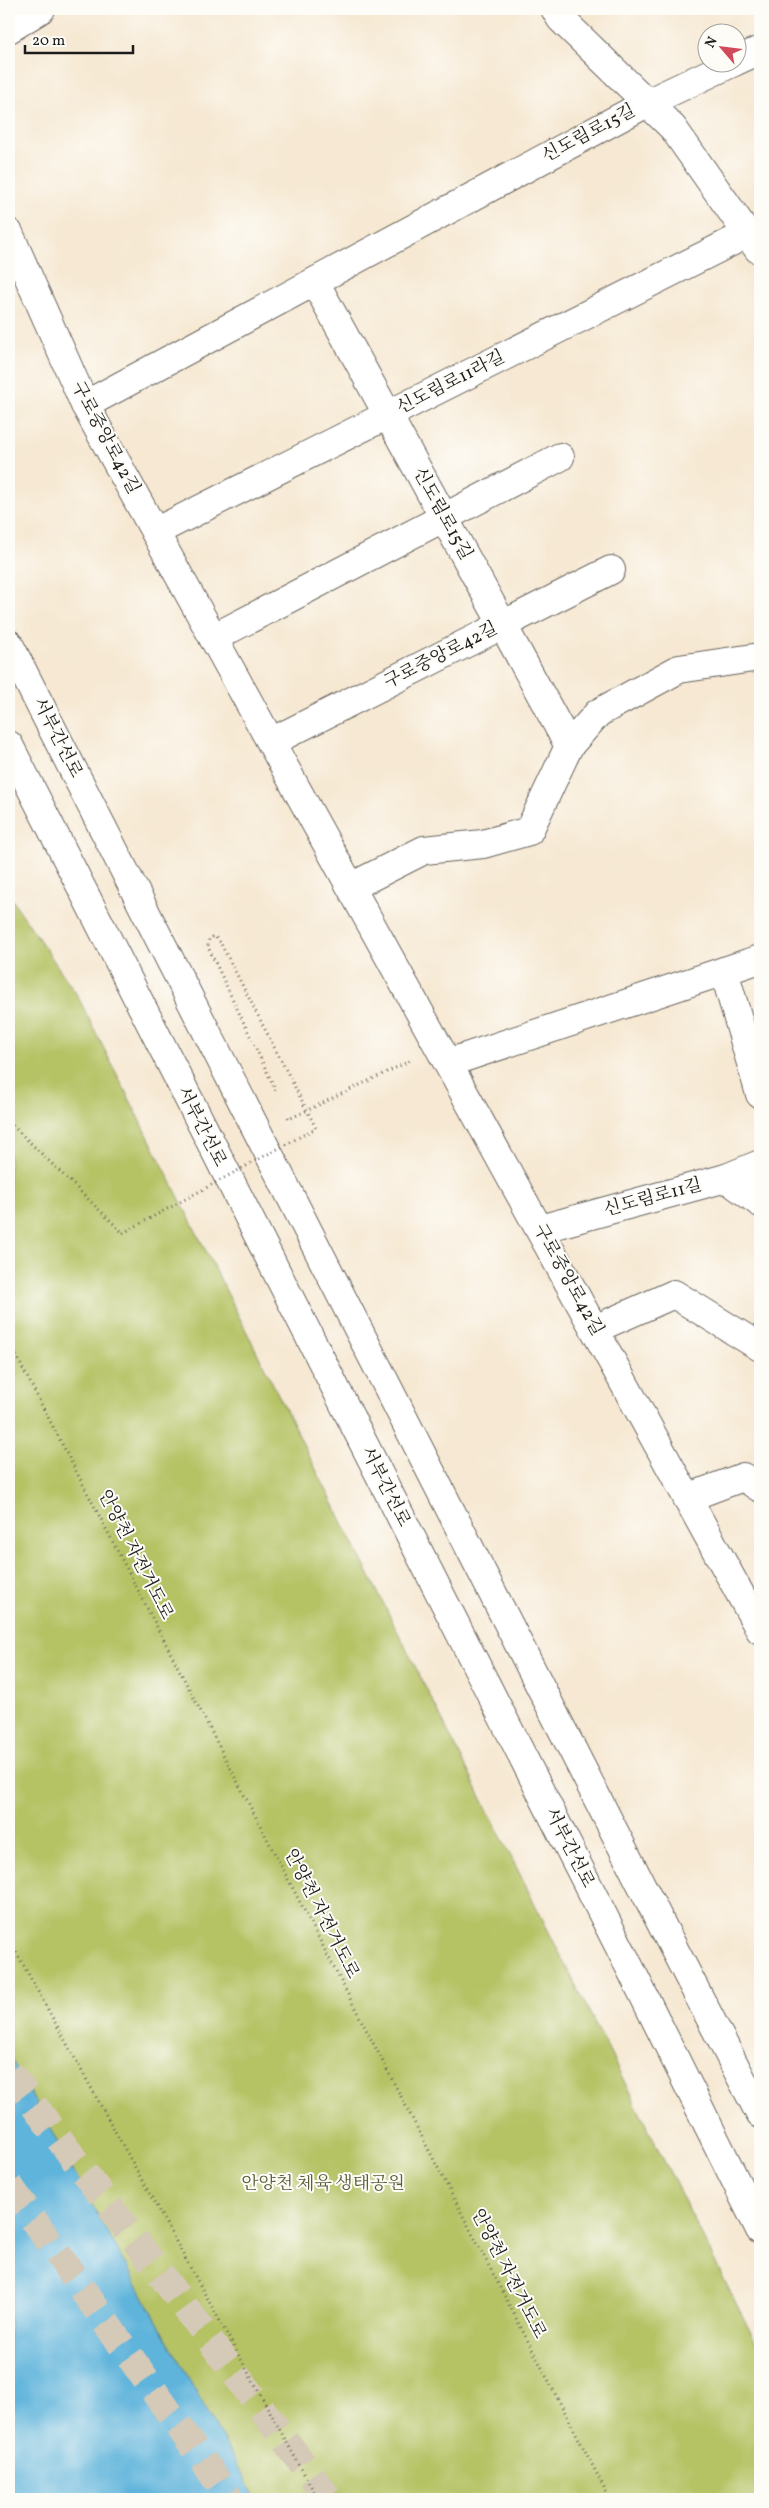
<svg xmlns="http://www.w3.org/2000/svg" width="769" height="2508" font-family="Vollkorn,'Noto Serif KR',serif">
<rect width="100%" height="100%" fill="#fdfcf7"/>
<filter id="ink" filterUnits="userSpaceOnUse"><feTurbulence type="fractalNoise" baseFrequency=".02" numOctaves="2"/><feDisplacementMap in="SourceGraphic" scale="10" xChannelSelector="R" yChannelSelector="G"/><feConvolveMatrix kernelMatrix="1 2 1 2 8 2 1 2 1" color-interpolation-filters="sRGB"/></filter>
<filter id="wash" filterUnits="userSpaceOnUse"><feTurbulence type="fractalNoise" baseFrequency=".0096" numOctaves="4" result="noise"/><feDisplacementMap in="SourceGraphic" scale="20" xChannelSelector="R" yChannelSelector="G"/><feGaussianBlur stdDeviation="1.12" result="paint"/><feColorMatrix in="noise" values="0 0 0 0 0 0 0 0 0 0 0 0 0 0 0 0 0 1.4 0 .05"/><feComposite in="paint" operator="in"/></filter>
<g filter="url(#wash)">
<rect width="100%" height="100%" fill="#f6e8d2"/>
<path fill="#b5c365" stroke="#687040" d="M9,895L77,995L760,2351V2499H9Z"/>
<path fill="#5fb4db" stroke="#3e687c" d="M9,2055L256,2499H9Z"/>
</g>
<g filter="url(#ink)">
<g fill="none" stroke-linecap="round" stroke-linejoin="round">
<g stroke="#d5c9b7" stroke-width="28" stroke-dasharray="28 14" stroke-linecap="butt">
<path d="M9,2072L329,2499"/>
<path d="M9,2185L230,2499"/>
</g>
<g stroke="#68635c" stroke-width="30">
<g id="street">
<path d="M555,9L561,19L673,128L758,249"/>
<path d="M736,61L760,50"/>
<path d="M9,233L85,405L760,1630"/>
<path d="M315,282L569,746"/>
<path d="M85,405L647,103L734,62"/>
<path d="M155,532L747,234L760,241"/>
<path d="M213,638L560,457"/>
<path d="M271,742L611,570"/>
<path d="M351,887L424,850L483,844L529,831L569,746L598,713L679,669L760,657"/>
<path d="M724,971L760,1094"/>
<path d="M448,1063L760,959"/>
<path d="M726,1178L760,1164"/>
<path d="M540,1229L726,1178L760,1203"/>
<path d="M595,1329L674,1294L760,1347"/>
<path d="M687,1498L743,1477L760,1488"/>
</g>
</g>
<g stroke="#68635c" stroke-width="30">
<path id="secondary" d="M9,29L41,9"/>
</g>
<g stroke="#68635c" stroke-width="30">
<g id="primary">
<path d="M9,644L671,1943L760,2114"/>
<path d="M9,745L629,1966L760,2230"/>
</g>
</g>
<g stroke="#68635c" stroke-width="3" stroke-dasharray="1 4" stroke-linecap="butt">
<path d="M220,942L214,936L209,939L208,947L276,1091"/>
<path d="M288,1117L289,1119L410,1061"/>
<path d="M9,1122L123,1233"/>
<path d="M9,1342L610,2499"/>
<path d="M9,1939L318,2499"/>
</g>
<use href="#street" stroke="#fff" stroke-width="28"/>
<use href="#secondary" stroke="#fff" stroke-width="28"/>
<use href="#primary" stroke="#fff" stroke-width="28"/>
<path stroke="#68635c" stroke-width="3" stroke-dasharray="1 4" stroke-linecap="butt" d="M123,1233L316,1128L220,942"/>
</g>
</g>
<g text-anchor="middle" dominant-baseline="central" stroke-width="4" stroke-linejoin="round" paint-order="stroke">
<g font-size="18" fill="#1c1c1c" stroke="#fdfcf7">
<text transform="translate(589 134) rotate(-28)">신도림로15길</text>
<text transform="translate(451 383) rotate(-27)">신도림로11라길</text>
<text transform="translate(105 438) rotate(62)">구로중앙로42길</text>
<text transform="translate(442 514) rotate(61)">신도림로15길</text>
<text transform="translate(441 656) rotate(-27)">구로중앙로42길</text>
<text transform="translate(57 738) rotate(63)">서부간선로</text>
<text transform="translate(201 1127) rotate(63)">서부간선로</text>
<text transform="translate(653 1198) rotate(-15)">신도림로11길</text>
<text transform="translate(568 1280) rotate(61)">구로중앙로42길</text>
<text transform="translate(385 1487) rotate(63)">서부간선로</text>
<text transform="translate(135 1555) rotate(63)">안양천 자전거도로</text>
<text transform="translate(569 1848) rotate(63)">서부간선로</text>
<text transform="translate(321 1914) rotate(63)">안양천 자전거도로</text>
<text transform="translate(508 2274) rotate(63)">안양천 자전거도로</text>
</g>
<g font-size="18" fill="#595f39" stroke="#fdfcf7">
<text x="323" y="2184">안양천 체육 생태공원</text>
</g>
</g>
<rect width="769" height="2508" fill="none" stroke="#fdfcf7" stroke-width="30"/>
<g transform="translate(722 48) rotate(298)"><circle r="24" fill="#fdfcf7" stroke="#a3a29f"/>
<path d="M0-4L9 19L0 12L-9 19Z" fill="#d1495b"/>
<text y="-8" font-size="14" font-weight="bold" text-anchor="middle" fill="#1c1c1c">N</text>
</g>
<path d="M25 45v8h108v-8" fill="none" stroke="#1c1c1c" stroke-width="2.5"/>
<text x="32" y="45" font-size="15" fill="#1c1c1c" stroke="#fdfcf7" stroke-width="4" paint-order="stroke">20 m</text>
</svg>
